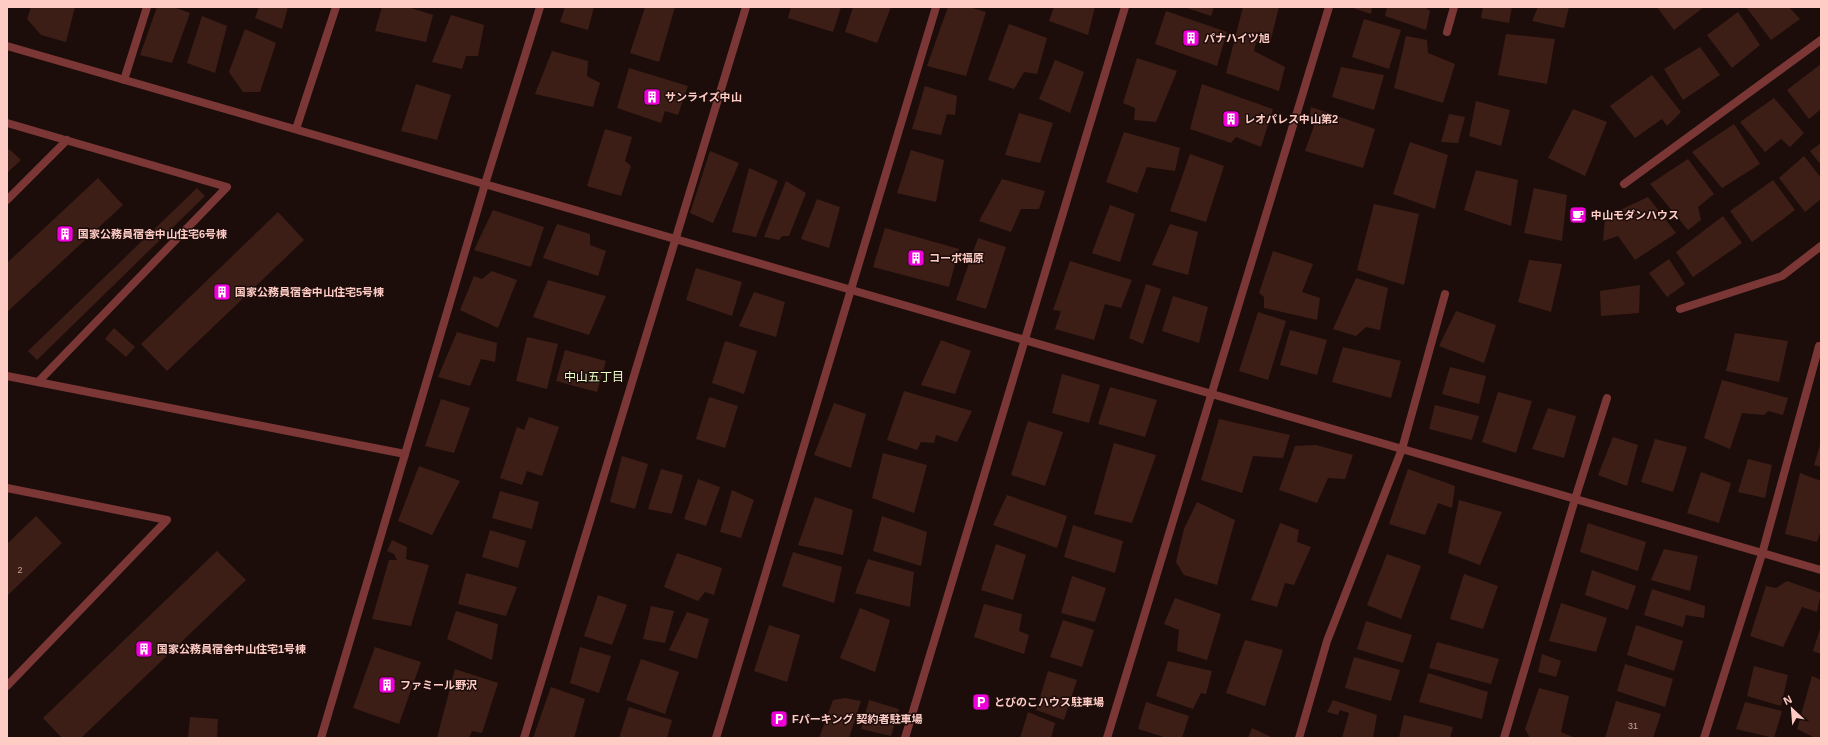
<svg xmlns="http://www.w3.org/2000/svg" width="1828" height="745" font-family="Arial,'Noto Sans JP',sans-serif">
<rect width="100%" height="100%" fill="#1c0d0b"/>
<g fill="#3d1e16">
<path d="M31,7H75L66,42L41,35L27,19Z"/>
<path d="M157,7H173L190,13L172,63L140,55Z"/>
<path d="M259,7H288L282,29L255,18Z"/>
<path d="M382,7H408L433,15L426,42L375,31Z"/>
<path d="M565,7H594L588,30L560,22Z"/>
<path d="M645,7H675L659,62L630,53Z"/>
<path d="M791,7H841L833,32L788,18Z"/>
<path d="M853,7H891L877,43L845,32Z"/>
<path d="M948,7H969L986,12L966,76L927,66Z"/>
<path d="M1054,7H1095L1088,35L1049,21Z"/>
<path d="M1184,7H1214L1211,16Z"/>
<path d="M1243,7H1279L1270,43L1256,42L1254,51L1285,67L1279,91L1226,73Z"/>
<path d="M1350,7H1372L1371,14Z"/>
<path d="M1387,7H1424L1430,11L1426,30L1385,16Z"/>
<path d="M1483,7H1512L1509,23L1481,18Z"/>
<path d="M1538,7H1569L1564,28L1532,21Z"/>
<path d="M1657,7H1704L1674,30Z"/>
<path d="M1746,7H1789L1800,19L1771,40Z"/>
<path d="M1166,11L1227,32L1217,66L1155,44Z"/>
<path d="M1738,12L1760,45L1732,68L1707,35Z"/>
<path d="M451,15L484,25L478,56H466L462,69L432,62Z"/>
<path d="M202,16L227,26L215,73L187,63Z"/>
<path d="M1364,19L1401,30L1389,69L1352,57Z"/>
<path d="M1009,24L1047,38L1037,74L1024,72L1014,89L988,80Z"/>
<path d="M245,29L276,43L260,92H243L229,72Z"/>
<path d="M1506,34L1555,39L1547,84L1498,75Z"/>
<path d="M1406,36L1427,40L1428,53L1455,64L1443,103L1394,88Z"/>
<path d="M1700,47L1720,75L1683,100L1664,69Z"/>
<path d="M552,51L588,61L587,76L600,83L593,107L535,94Z"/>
<path d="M1137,58L1177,71L1156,122L1134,120L1135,108L1123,103Z"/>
<path d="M1055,60L1084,72L1070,113L1039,99Z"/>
<path d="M1821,64V109L1809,119L1787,90Z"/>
<path d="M1341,67L1384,75L1374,110L1332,97Z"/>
<path d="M629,68L688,86L678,115L665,111L661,123L617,108Z"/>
<path d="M1652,75L1681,112L1667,126L1662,119L1635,138L1610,106Z"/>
<path d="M416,84L451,95L437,140L401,131Z"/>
<path d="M1202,84L1273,109L1261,147L1236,137L1231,143L1190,129Z"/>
<path d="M925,86L957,96L955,115L947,114L941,135L912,129Z"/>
<path d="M1774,98L1804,133L1790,147L1781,139L1765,152L1740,122Z"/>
<path d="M1476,101L1510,110L1501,146L1469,136Z"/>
<path d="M1311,107L1375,129L1363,168L1305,151L1314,126L1309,120Z"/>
<path d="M1573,109L1607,122L1585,176L1548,158Z"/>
<path d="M1019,113L1053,123L1040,163L1005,155Z"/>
<path d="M1449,114L1465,117L1458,143L1441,142Z"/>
<path d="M1734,124L1760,164L1722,188L1692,152Z"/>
<path d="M605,129L632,137L625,161L631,166L621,196L587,186Z"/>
<path d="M1124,132L1180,148L1175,171L1147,167L1137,193L1106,182Z"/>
<path d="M1410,142L1448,155L1435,209L1393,194Z"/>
<path d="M1821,143V165L1810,151Z"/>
<path d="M9,149L21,160L7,173V152Z"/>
<path d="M911,150L944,160L936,202L897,193Z"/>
<path d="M710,151L739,163L713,223L690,213Z"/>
<path d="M1190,154L1224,166L1206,222L1170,211Z"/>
<path d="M1804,156L1821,178V199L1805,212L1779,178Z"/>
<path d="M1688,159L1714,194L1698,207L1701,220L1688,230L1650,184Z"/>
<path d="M749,168L778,181L756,237L732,232Z"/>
<path d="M1476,170L1518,180L1511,226L1464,210Z"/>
<path d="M98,178L123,205L7,312V263Z"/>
<path d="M1002,179L1045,191L1039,209H1021L1011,232L979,221Z"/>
<path d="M1773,180L1795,210L1752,242L1730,211Z"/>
<path d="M786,181L806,193L789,236H782L779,240L764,237Z"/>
<path d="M197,188L205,196L37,360L28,351Z"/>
<path d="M1534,188L1567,195L1562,241L1524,233Z"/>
<path d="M1648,197L1676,233L1635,260L1618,236L1603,241L1605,217Z"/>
<path d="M817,199L840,207L829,248L801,239Z"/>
<path d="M1374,204L1419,214L1404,285L1357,270Z"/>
<path d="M1110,205L1135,214L1120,262L1092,253Z"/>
<path d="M493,210L544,227L531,267L474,250Z"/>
<path d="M278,212L304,240L167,371L141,344Z"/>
<path d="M1723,216L1742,243L1693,277L1676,252Z"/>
<path d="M557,224L590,234V245L606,251L598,276L543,258Z"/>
<path d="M1170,224L1198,232L1188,275L1152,265Z"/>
<path d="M885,228L959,249L949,287L873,267Z"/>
<path d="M978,238L1006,247L986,309L956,300Z"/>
<path d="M1273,251L1313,264L1302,292L1320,298L1317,320L1264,308V297L1259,293Z"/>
<path d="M1669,259L1685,284L1667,297L1649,273Z"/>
<path d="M1529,260L1562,264L1551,312L1518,302Z"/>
<path d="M1070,261L1132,280L1121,308L1105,304L1094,340L1055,329L1061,311L1053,310Z"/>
<path d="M696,268L742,282L732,316L686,300Z"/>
<path d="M492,271L517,280L498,328L460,310L474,276L482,279Z"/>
<path d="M1356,278L1388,288L1380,330L1366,327L1356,336L1333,329Z"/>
<path d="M548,280L606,296L589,335L533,317Z"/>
<path d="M1146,284L1161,289L1143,344L1129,338Z"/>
<path d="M1640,285L1639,313L1601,316L1600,291Z"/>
<path d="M754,292L785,302L776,337L739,326Z"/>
<path d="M1173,296L1208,307L1199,343L1162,331Z"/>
<path d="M1456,311L1496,325L1484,363L1439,346Z"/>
<path d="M1258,312L1286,321L1268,380L1239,371Z"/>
<path d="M114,328L135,347L126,357L105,339Z"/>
<path d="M1290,330L1327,340L1317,375L1280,365Z"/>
<path d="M457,332L497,343L495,362L481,359L470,386L438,377Z"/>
<path d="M1735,333L1788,341L1779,382L1726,371Z"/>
<path d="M527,337L558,344L547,389L516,381Z"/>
<path d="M941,340L971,351L955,394L921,385Z"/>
<path d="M725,341L757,351L744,394L712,383Z"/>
<path d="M1343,347L1401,361L1391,398L1332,382Z"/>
<path d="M565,350L606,361L597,392L556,381Z"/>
<path d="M1450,367L1486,376L1479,404L1442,394Z"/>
<path d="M1062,374L1100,385L1089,423L1052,413Z"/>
<path d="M1722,380L1788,398L1783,415L1768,411L1764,415L1742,413L1730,449L1704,438Z"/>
<path d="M1110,387L1157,400L1145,437L1098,424Z"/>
<path d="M904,391L972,411L957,442L936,435L934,443L921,442L917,450L887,440Z"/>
<path d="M1498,392L1532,401L1516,453L1482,442Z"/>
<path d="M709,397L738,406L725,448L696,439Z"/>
<path d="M441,399L470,408L454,453L425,446Z"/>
<path d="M834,403L866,414L851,468L814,455Z"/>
<path d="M1435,405L1479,416L1472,440L1429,429Z"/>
<path d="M1548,408L1576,416L1564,458L1532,449Z"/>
<path d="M529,417L559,427L542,476L527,471L522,485L500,478L517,427L524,430Z"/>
<path d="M1219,419L1290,435L1283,458L1253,456L1242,493L1201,480Z"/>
<path d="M1028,421L1063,432L1045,486L1011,475Z"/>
<path d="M1613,437L1638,445L1627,486L1598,475Z"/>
<path d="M1655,439L1687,447L1673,492L1641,482Z"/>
<path d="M1821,442V467L1814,465Z"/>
<path d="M1114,443L1156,455L1132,523L1094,514Z"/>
<path d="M1316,445L1353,455L1345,479L1328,478L1317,503L1279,490L1295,446Z"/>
<path d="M883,453L927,465L914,513L872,498Z"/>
<path d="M622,456L648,464L635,509L610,502Z"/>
<path d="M1748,459L1772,465L1765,498L1738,492Z"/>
<path d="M419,466L460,481L432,535L398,521Z"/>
<path d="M661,469L683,475L672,514L648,509Z"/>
<path d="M1408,469L1455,486L1452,508L1438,503L1425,535L1389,524Z"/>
<path d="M1701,472L1731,483L1719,523L1687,513Z"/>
<path d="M1800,473L1821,481V530L1817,542L1785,534Z"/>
<path d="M698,479L720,487L706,526L684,519Z"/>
<path d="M732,490L754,500L741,538L720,532Z"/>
<path d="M500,491L539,502L532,529L492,518Z"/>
<path d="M1007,495L1067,516L1057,548L993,525Z"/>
<path d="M815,497L853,510L843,555L798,545Z"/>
<path d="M1459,500L1502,512L1480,565L1448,553Z"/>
<path d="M1197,502L1235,520L1217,585L1184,575L1176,562L1184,529Z"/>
<path d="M36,516L62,543L7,596V544Z"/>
<path d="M882,516L927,532L921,566L873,551Z"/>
<path d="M1280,523L1299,530L1297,542L1311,547L1294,585L1285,583L1277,607L1251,600Z"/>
<path d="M1588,523L1646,542L1638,571L1580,552Z"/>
<path d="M1073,525L1123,541L1115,573L1064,557Z"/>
<path d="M490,530L526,541L518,568L482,557Z"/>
<path d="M392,540L407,547L406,559L429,565L411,626L372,619L389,560H397L394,554L387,551Z"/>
<path d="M996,544L1026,555L1013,600L981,590Z"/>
<path d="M1664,549L1698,556L1690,591L1651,580Z"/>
<path d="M217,551L246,580L81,738H62L43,718Z"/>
<path d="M793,552L842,567L834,603L782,586Z"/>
<path d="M677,553L722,568L714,595L705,592L698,601L664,587Z"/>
<path d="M1387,554L1421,566L1401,619L1367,605Z"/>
<path d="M868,559L914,572L910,607L855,593Z"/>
<path d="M1592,570L1636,586L1628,610L1585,595Z"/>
<path d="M466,573L517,587L506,616L458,604Z"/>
<path d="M1464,574L1498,586L1483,629L1450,619Z"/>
<path d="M1072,576L1106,588L1095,622L1061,613Z"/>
<path d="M1787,581L1821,593L1817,612L1802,607L1783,647L1750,636L1766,586L1776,588Z"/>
<path d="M1652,589L1705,606L1704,618L1686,615L1683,627L1644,615Z"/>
<path d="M598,595L627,605L612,645L584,636Z"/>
<path d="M1175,598L1221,614L1207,660L1177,651L1179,630L1164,624Z"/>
<path d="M1561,603L1607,618L1596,652L1549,641Z"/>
<path d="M984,604L1022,614L1019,631L1029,635L1024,654L974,637Z"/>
<path d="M651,606L674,611L665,643L643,639Z"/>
<path d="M860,608L890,620L875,672L840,658Z"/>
<path d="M456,611L498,624L492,660L447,639Z"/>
<path d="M687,612L709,619L697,659L669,650Z"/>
<path d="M1063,620L1094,630L1082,667L1050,657Z"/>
<path d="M1366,621L1412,635L1403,663L1357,649Z"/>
<path d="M769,625L800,635L787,682L754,671Z"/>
<path d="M1636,625L1683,641L1674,671L1627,655Z"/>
<path d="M1821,626V654L1813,651Z"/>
<path d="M1245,640L1283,650L1265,706L1226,693Z"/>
<path d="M1437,642L1499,659L1491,684L1429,668Z"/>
<path d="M375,647L421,662L399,724L353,708Z"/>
<path d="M580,647L611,656L599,693L570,683Z"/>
<path d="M1542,654L1561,661L1556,677L1538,672Z"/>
<path d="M1354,657L1400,670L1391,701L1345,688Z"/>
<path d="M641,659L679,672L665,714L626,700Z"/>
<path d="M1168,661L1212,671L1206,694L1201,693L1193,709L1156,696Z"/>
<path d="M1625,664L1673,679L1665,707L1617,691Z"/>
<path d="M1754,666L1788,675L1781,706L1747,696Z"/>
<path d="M455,669L498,683L482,733L472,731L469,738H437Z"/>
<path d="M1048,671L1077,680L1064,720L1036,710Z"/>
<path d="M1428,673L1488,692L1482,719L1419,702Z"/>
<path d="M1812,676L1821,680V738H1815L1797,729Z"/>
<path d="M551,687L585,699L574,738H533Z"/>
<path d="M1539,688L1569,696L1561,732L1575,738H1530L1525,729Z"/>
<path d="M845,698L861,701L849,738H819L833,700Z"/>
<path d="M869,700L899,709L891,736L861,729Z"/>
<path d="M1333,700L1377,715L1373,738H1342L1349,713L1340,710L1338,715L1327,712Z"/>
<path d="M1616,701L1661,714L1653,738H1605Z"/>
<path d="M1146,702L1189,716L1182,738H1167L1138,729Z"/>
<path d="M1745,702L1782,711L1774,738L1736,729Z"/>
<path d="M629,707L672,720L667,738H619Z"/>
<path d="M1028,712L1055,723L1051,738H1020Z"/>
<path d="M1404,715L1453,727L1450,738H1399Z"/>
<path d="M190,717L218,719L217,738H188Z"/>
<path d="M1252,728L1273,738H1248Z"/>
</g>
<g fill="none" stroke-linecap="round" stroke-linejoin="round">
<g stroke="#7b3735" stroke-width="8">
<path d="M1447,32L1454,7"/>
<path d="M7,123L227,187L38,382"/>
<path d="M1624,184L1821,40"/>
<path d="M7,200L67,140"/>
<path d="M1680,309L1782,276L1821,246"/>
<path d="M7,376L405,454"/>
<path d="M7,488L167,520L7,686"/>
</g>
<g stroke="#7b3735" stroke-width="8">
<path d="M7,46L1821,570"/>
<path d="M124,80L147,7"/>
<path d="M296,129L336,7"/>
<path d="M321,738L485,184L540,7"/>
<path d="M524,738L746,7"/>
<path d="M716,738L936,7"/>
<path d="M905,738L1125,7"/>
<path d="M1107,738L1329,7"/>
<path d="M1299,738L1327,641L1402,449L1445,294"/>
<path d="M1504,738L1575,499L1607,398"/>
<path d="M1704,738L1762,554L1819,346"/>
</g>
</g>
<defs>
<g id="building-square" transform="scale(0.9)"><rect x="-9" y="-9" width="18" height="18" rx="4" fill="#f000d9" stroke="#1c0d0b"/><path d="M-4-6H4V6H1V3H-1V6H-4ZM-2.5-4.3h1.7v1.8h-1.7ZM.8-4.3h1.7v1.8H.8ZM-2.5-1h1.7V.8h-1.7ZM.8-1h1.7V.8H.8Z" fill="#fff"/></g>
<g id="cafe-square" transform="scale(0.9)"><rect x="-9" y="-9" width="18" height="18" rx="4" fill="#f000d9" stroke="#1c0d0b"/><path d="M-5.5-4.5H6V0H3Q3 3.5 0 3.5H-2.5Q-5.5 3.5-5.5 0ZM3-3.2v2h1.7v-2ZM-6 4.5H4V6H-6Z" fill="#fff"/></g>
<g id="parking-square" transform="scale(0.9)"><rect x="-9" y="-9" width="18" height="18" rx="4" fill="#f000d9" stroke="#1c0d0b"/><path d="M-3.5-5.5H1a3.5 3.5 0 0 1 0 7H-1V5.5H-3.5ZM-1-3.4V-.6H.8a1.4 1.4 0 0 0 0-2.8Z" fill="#fff"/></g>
</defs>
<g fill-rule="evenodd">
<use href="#building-square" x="1191" y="38"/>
<use href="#building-square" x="652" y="97"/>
<use href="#building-square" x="1231" y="119"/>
<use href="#cafe-square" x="1578" y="215"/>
<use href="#building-square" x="65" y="234"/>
<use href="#building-square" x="916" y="258"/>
<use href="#building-square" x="222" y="292"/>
<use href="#building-square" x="144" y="649"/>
<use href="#building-square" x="387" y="685"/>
<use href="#parking-square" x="981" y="702"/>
<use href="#parking-square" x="779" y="719"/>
</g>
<g text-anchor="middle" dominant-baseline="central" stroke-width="3" stroke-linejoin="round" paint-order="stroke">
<g font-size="9" fill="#cea099">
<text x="20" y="570">2</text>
<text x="1633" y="726">31</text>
</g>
<g font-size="11" font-weight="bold" fill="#ffccc5" stroke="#1c0d0b" text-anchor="start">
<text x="1204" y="38">パナハイツ旭</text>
<text x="665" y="97">サンライズ中山</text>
<text x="1244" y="119">レオパレス中山第2</text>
<text x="1591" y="215">中山モダンハウス</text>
<text x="78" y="234">国家公務員宿舎中山住宅6号棟</text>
<text x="929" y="258">コーポ福原</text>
<text x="235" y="292">国家公務員宿舎中山住宅5号棟</text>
<text x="157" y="649">国家公務員宿舎中山住宅1号棟</text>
<text x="400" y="685">ファミール野沢</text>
<text x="994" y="702">とびのこハウス駐車場</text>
<text x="792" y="719">Fパーキング 契約者駐車場</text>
</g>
<g font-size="12" fill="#ebffc7" stroke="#1c0d0b">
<text x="594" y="377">中山五丁目</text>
</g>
</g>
<rect width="1828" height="745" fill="none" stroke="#ffccc5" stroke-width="16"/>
<g transform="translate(1792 709) rotate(334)" stroke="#1c0d0b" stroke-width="3" paint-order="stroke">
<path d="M0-3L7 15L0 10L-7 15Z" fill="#ffccc5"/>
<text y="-6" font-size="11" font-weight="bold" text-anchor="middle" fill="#ffccc5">N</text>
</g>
</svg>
